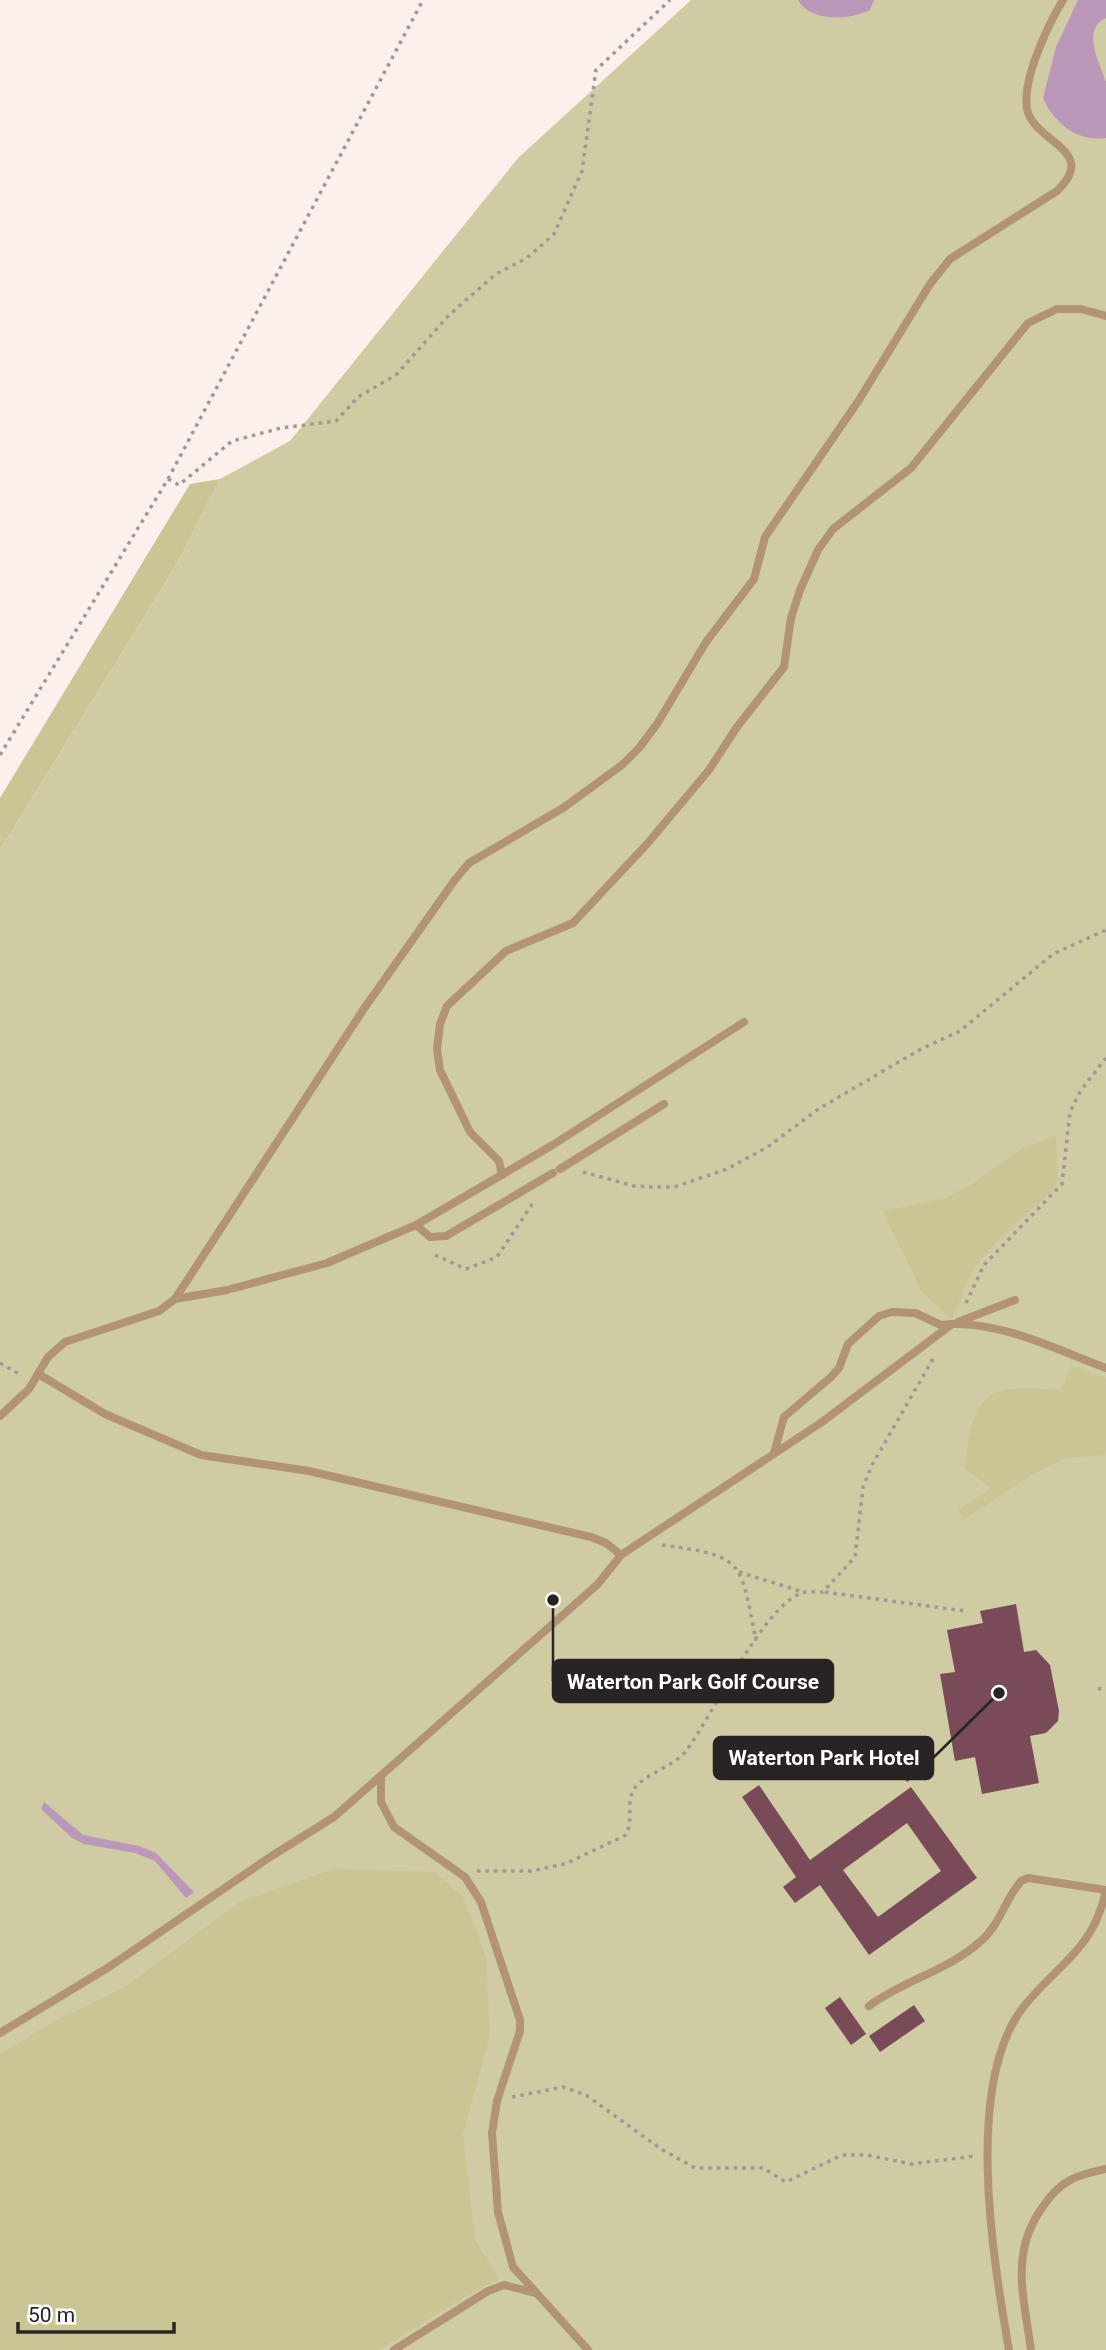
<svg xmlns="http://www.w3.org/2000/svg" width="1106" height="2350" font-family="Roboto,sans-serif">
<rect width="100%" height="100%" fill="#fcf0ed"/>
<path fill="#cfcba2" d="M691,0H1106V2350H0V850L175,567L220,479L290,441L518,158Z"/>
<g fill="#cac595">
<path d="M220,479L175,567L0,850V798L190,484Z"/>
<path d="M1056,1136L1058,1179L1050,1193L1005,1233L975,1266L951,1319L921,1290L883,1211L944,1199L970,1185L1025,1147Z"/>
<path d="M1071,1365L1106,1378V1455L1066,1458L1031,1475L963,1520L958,1510L991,1488L965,1469C974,1390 983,1384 1061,1390Z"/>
<path d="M333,1869L435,1872L463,1897L486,1957L490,2035L463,2134L475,2240L499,2279L469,2294L379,2350H0V2054L55,2021L123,1988L240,1902Z"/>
</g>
<g fill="#bb97ba">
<path d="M798,0H874L870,10C850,20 811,23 798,0Z"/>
<path d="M1078,0H1106V18C1080,30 1101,65 1106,82C1106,98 1106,121 1106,138C1077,142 1054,123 1043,98L1056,47Z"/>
<path d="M44,1802L83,1835L139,1846L156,1853L194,1892L186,1898L155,1861L135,1853L84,1844L72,1838L41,1809Z"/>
</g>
<g fill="#794b58" fill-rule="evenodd">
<path d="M1016,1604L1024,1652L1036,1650L1050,1665L1059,1711L1058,1721L1046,1733L1030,1736L1039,1783L982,1794L975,1757L955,1761L940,1674L955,1672L947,1630L983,1623L980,1611Z"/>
<path d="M902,1741L923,1771L907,1782L886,1753Z"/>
<path d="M759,1785L810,1860L911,1787L977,1878L869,1955L820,1885L795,1903L783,1887L796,1877L742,1797ZM907,1823L941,1871L878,1917L843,1870Z"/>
<path d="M840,1997L866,2034L851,2045L825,2008Z"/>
<path d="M914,2005L925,2021L880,2052L869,2036Z"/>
</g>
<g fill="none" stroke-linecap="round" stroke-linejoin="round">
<g stroke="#a19896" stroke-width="3.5" stroke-dasharray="3.5 5" stroke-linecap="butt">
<path d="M168,479L179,485L232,441L281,428L336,421L358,397L396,375L449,315L496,274L527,258L554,234L582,171L596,70L670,0"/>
<path d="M0,755L168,479L423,0"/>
<path d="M583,1172L634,1186L652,1187H674L727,1169L766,1148L820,1108L921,1049L960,1031L1053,954L1106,930"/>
<path d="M435,1255L466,1269L497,1257L535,1200"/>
<path d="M966,1303L984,1265L1062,1184L1070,1112L1081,1090L1106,1058"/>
<path d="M0,1363L21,1375"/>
<path d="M662,1545C746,1556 740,1561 756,1641"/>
<path d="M739,1572L803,1592"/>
<path d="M825,1592L965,1611"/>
<path d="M1098,1689L1106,1688"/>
<path d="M477,1871H531L565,1864L626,1835C633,1821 627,1806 632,1793C638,1776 674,1767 686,1751C713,1715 763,1606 802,1593C808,1591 817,1592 823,1592L855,1557L863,1487L872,1465L934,1357"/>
<path d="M512,2097L563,2087L586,2095L661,2149L695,2168H763L786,2182L842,2155H867L911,2164L975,2156"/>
</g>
<g stroke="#b29475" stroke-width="8">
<path d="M560,1169L664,1104"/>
<path d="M502,1175L499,1161L470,1132L440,1070L437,1049L440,1024L447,1006L506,951L573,923L647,844L709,770L737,727L784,667L791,618L800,590L818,550L833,529L911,468L1028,323L1057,309H1081L1106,316"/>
<path d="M416,1225L430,1237L446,1236L553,1173"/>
<path d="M175,1299L227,1290L327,1263L416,1225L551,1146L744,1022"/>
<path d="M958,1322L1015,1300"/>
<path d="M952,1324C1006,1323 1057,1350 1106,1368"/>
<path d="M40,1375L105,1414L201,1455L309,1471L591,1537L606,1543L621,1555"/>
<path d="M0,1416L29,1389L48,1357L65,1342L159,1311L175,1299L363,1010L454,881L469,863L563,808L622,765L639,748L657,724L706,642L754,579L765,537L859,400L930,284L950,259L1057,191C1100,150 1034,143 1027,109C1022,79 1048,25 1063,0"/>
<path d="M381,1777V1802L394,1827L465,1877L481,1902L520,2020V2031L497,2101L492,2133L498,2212L513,2267L588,2350"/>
<path d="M869,2006C904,1980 950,1970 982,1940C1000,1924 1006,1898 1021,1881L1028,1878L1106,1890"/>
<path d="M0,2033L109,1967L270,1857L334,1817L598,1584L621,1555L822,1422L952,1324L941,1325L915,1313L892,1312L879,1316L848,1344L839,1368L831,1377L784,1417L774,1453"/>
<path d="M394,2350L488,2291L504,2285L536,2293"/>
<path d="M1009,2350C993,2259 963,2081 1025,2005C1059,1963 1094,1949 1106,1890"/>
<path d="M1031,2350C1024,2297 1009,2252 1044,2205C1061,2180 1077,2175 1106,2169"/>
</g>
</g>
<path fill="none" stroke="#282423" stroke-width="2.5" d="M553 1600L553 1681M999 1693L933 1758"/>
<g fill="#282423" stroke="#fff" stroke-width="2.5">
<circle cx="553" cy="1600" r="7"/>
<circle cx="999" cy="1693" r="7"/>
</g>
<g fill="#282423" stroke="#282423" stroke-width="2.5">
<rect x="553" y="1660" width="280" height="42" rx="7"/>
<rect x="714" y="1737" width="219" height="42" rx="7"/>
</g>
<g font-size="21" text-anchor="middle" font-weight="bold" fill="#fff">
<text x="693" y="1689">Waterton Park Golf Course</text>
<text x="824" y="1765">Waterton Park Hotel</text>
</g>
<path d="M18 2322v10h156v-10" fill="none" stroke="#282423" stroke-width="3.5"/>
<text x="28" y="2322" font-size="21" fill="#282423" stroke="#ffffff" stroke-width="5" paint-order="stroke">50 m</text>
</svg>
